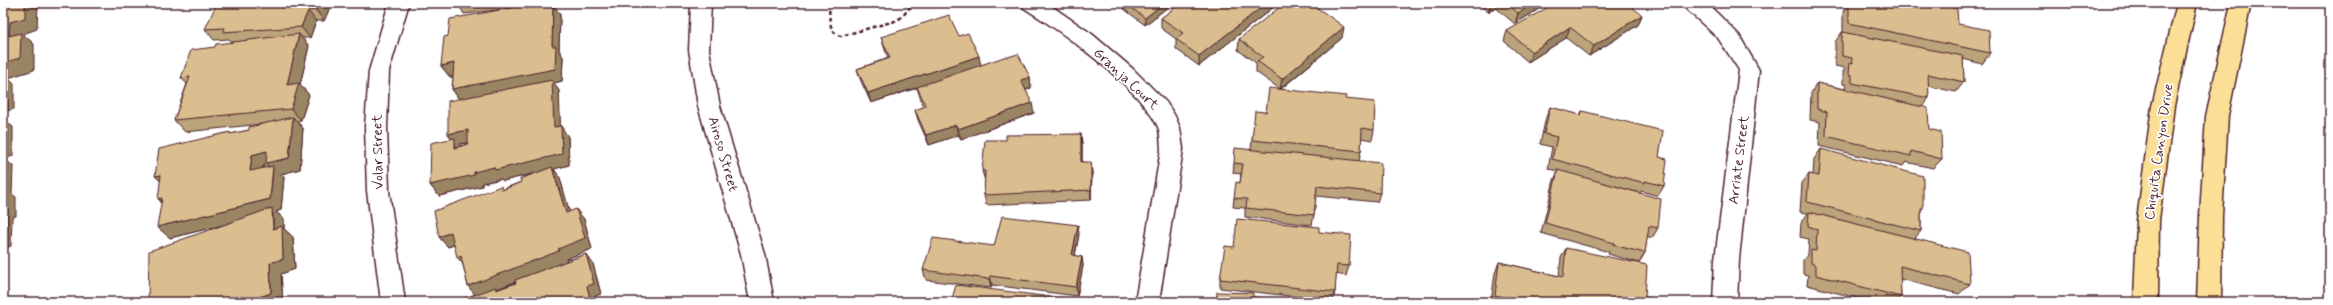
<svg xmlns="http://www.w3.org/2000/svg" width="2333" height="305" font-family="Mynerve,sans-serif">
<rect width="100%" height="100%" fill="#fff"/>
<filter id="ink" filterUnits="userSpaceOnUse"><feTurbulence type="fractalNoise" baseFrequency=".025" numOctaves="2"/><feDisplacementMap in="SourceGraphic" scale="8" xChannelSelector="R" yChannelSelector="G"/><feConvolveMatrix kernelMatrix="1 2 1 2 8 2 1 2 1" color-interpolation-filters="sRGB"/></filter>
<g filter="url(#ink)">
<g fill="none" stroke-linecap="round" stroke-linejoin="round">
<g stroke="#4a1f2b" stroke-width="3">
<g id="minor">
<path d="M389,3H409L389,71L387,127L389,191L405,302H381L367,191L365,127L369,71Z"/>
<path d="M691,3H711L709,50L720,106L765,254L774,302H750L741,254L698,106L689,50Z"/>
<path d="M1021,3H1047L1092,34L1133,69L1166,102L1175,116L1180,128L1183,149L1159,302H1135L1161,149C1160,141 1161,132 1157,125C1138,86 1061,31 1024,8Z"/>
<path d="M1682,3H1706L1717,13L1739,35L1759,70L1739,259L1737,302H1713L1715,259L1739,70L1718,38L1685,8Z"/>
</g>
</g>
<g stroke="#4a1f2b" stroke-width="3">
<g id="major">
<path d="M2177,3H2197L2174,106L2159,220L2158,302H2134L2137,220L2152,106Z"/>
<path d="M2231,3H2251L2228,116L2222,215L2221,302H2197L2200,215L2206,116Z"/>
</g>
</g>
<path stroke="#4a1f2b" stroke-width="2.5" stroke-dasharray="4 3" stroke-linecap="butt" d="M829,3C830,14 827,33 841,36L895,21L902,17L910,7"/>
<use href="#minor" fill="#fff" fill-rule="evenodd"/>
<use href="#major" fill="#fbdf96" fill-rule="evenodd"/>
</g>
<g fill="#bba37b" stroke="#4a1f2b" fill-rule="evenodd">
<path d="M332,3L324,21H316L310,38H302L309,46L300,85L309,95L301,120L296,121L303,128L300,169L281,174L284,177L281,210L276,212L284,219V229L293,237L295,269L281,274L283,302H148L226,224L170,238L161,202L158,199L231,134L249,130L262,124L185,132L174,120L187,84L181,78L215,47L232,42L229,39L214,40L205,29ZM267,165L269,167L263,168V166Z"/>
<path d="M458,3H580L554,6L560,15L559,50L563,57L562,81L554,83L559,91L560,126L568,137L569,165L554,169L560,178L569,211L584,219L592,249L566,259V261L586,254L593,264L601,294L595,296L596,302H455L475,294L468,286L463,265L454,245L448,247L439,237L503,189L521,182L536,173L503,181L501,179L482,183V186L439,196L430,185L452,138L459,99L452,89L453,77H450L441,66L448,36L504,9L464,14L458,4ZM468,143V144L462,146L460,144ZM515,282L516,283L498,290L497,289Z"/>
<path d="M1123,3H1173L1145,25L1124,9Z"/>
<path d="M1181,3H1275V6L1199,66L1176,49V39L1161,28V18Z"/>
<path d="M1477,3H1548L1515,24L1496,8L1488,12Z"/>
<path d="M1848,3H1950V7L1958,24L1990,53L1982,64L1963,59L1964,82L1956,92L1928,86L1929,98L1922,107L1929,129L1942,159L1933,168L1906,162L1903,166L1819,146L1820,122L1810,120L1811,93L1817,83L1845,89L1846,85L1843,84V72L1845,68L1835,66V42L1842,32H1843V12Z"/>
<path d="M1642,15L1638,25L1589,56L1566,38L1528,62L1504,41L1507,31Z"/>
<path d="M959,36L981,65L1008,57L1030,77L1031,88L1026,90L1034,113L961,139L958,135L929,145L918,120L915,110L924,107L920,97L917,88L871,103L860,79L857,69L888,58L884,47L881,37Z"/>
<path d="M1342,38L1281,89L1345,99L1374,130L1372,140L1361,138V151L1359,161L1380,193L1377,202L1316,196L1314,215L1312,225L1245,217V208L1233,207L1234,198L1240,183L1241,174L1233,173L1234,163L1251,149L1252,140L1266,112L1280,89L1256,72V63L1238,50L1239,39Z"/>
<path d="M1550,107L1580,115L1582,111L1659,157L1664,186L1658,196L1641,191L1640,193L1614,186L1658,228L1652,238L1647,236L1645,253L1639,263L1608,254L1609,252L1541,233L1554,180L1558,171L1548,169L1552,147L1540,144L1546,117Z"/>
<path d="M1081,134L1082,144V162L1092,172L1091,200L986,205L984,195L985,181L982,171L1006,140Z"/>
<path d="M1821,149L1923,209L1921,211V231L1915,238L1970,284L1959,294L1900,279L1901,297L1895,302H1872L1807,285L1808,275L1803,274V260L1808,254L1809,239L1800,237L1801,223L1808,213L1800,212L1802,183L1809,174L1813,175L1814,159Z"/>
<path d="M1319,232L1349,266L1346,276L1336,274L1335,292L1333,301L1220,288V279L1234,247Z"/>
<path d="M1079,234L1075,256L1082,257L1083,266L1077,296L992,285L991,288L926,280L923,270L994,246Z"/>
<path d="M1566,248L1645,297L1656,302H1491L1495,273L1499,262L1559,276L1561,258Z"/>
<path d="M1819,296L1843,302H1815Z"/>
</g>
<g fill="#998564" stroke="#4a1f2b">
<path d="M25,3H38L37,29L23,34L34,44V70L8,78L14,84V109L3,112V63L9,36L10,22Z"/>
<path d="M319,3H332L324,21L316,10Z"/>
<path d="M553,3L560,15L559,50L563,57L562,81L554,83L559,91L561,139L554,127L460,100L452,89L552,46Z"/>
<path d="M1164,3H1173L1145,25V18Z"/>
<path d="M1267,3H1275V6L1199,66V56Z"/>
<path d="M1491,3H1497L1496,8L1488,12Z"/>
<path d="M1534,3H1548L1515,24L1518,13Z"/>
<path d="M308,11L316,21L310,38L301,27Z"/>
<path d="M1642,15L1638,25L1589,56L1594,46Z"/>
<path d="M1344,27L1342,38L1280,89L1282,79Z"/>
<path d="M1570,27L1566,38L1528,62L1532,52Z"/>
<path d="M299,34L309,46L300,85L309,95L301,120L291,109L287,85Z"/>
<path d="M979,56L981,66L871,103L868,93Z"/>
<path d="M454,63L462,75L450,77L441,66Z"/>
<path d="M1030,77L1031,88L1023,91L1021,80Z"/>
<path d="M1032,103L1034,113L961,139L958,129Z"/>
<path d="M293,117L303,128L300,169L281,174L284,177L281,210L276,212L284,219V229L293,237L295,269L281,274L283,302H245L271,293L270,263L283,259L282,238L273,229V213L170,238L157,227L270,199L273,170L267,165L263,166L261,182L250,171L252,155L267,151L277,161L289,158Z"/>
<path d="M3,119L13,127V156L4,159L13,166L12,194L16,197V216L12,217L11,246L3,249Z"/>
<path d="M956,125L958,135L929,145L926,135Z"/>
<path d="M561,126L568,137L569,165L554,169L560,178L573,224L566,213L553,169L503,181L501,179L482,183V186L439,196L430,185L474,172Z"/>
<path d="M468,130L477,141L460,144L464,149L455,148V143L448,134Z"/>
<path d="M1081,134L1082,144V172L1081,162Z"/>
<path d="M1091,162L1092,172L1091,200Z"/>
<path d="M161,175L167,187L155,176Z"/>
<path d="M162,198L170,210L158,199Z"/>
<path d="M576,209L584,219L592,249L566,259L567,262L497,289L504,297H477L468,286L558,249Z"/>
<path d="M1078,225L1079,234L1073,265L1072,255Z"/>
<path d="M451,232L460,243L448,247L439,237Z"/>
<path d="M586,254L593,264L601,294L595,296L596,302H591L587,286Z"/>
<path d="M461,256L466,268L457,257Z"/>
<path d="M1082,257L1083,266L1077,296L1076,287Z"/>
<path d="M990,276L992,285L991,288L989,279Z"/>
</g>
<g fill="#dabe8f" stroke="#4a1f2b">
<path d="M3,3H25V18L10,22L9,36L21,33L20,58L3,63Z"/>
<path d="M217,3H319L316,10L308,11L301,27L223,32L225,28L205,29Z"/>
<path d="M553,3L552,46H556L555,69L452,89L454,63L441,66L444,37L448,36L450,19L527,5L526,8Z"/>
<path d="M1125,3H1164L1145,18Z"/>
<path d="M1181,3H1267L1199,56L1176,39L1183,33L1161,18Z"/>
<path d="M1285,3L1287,4L1289,3H1311L1344,27L1282,79L1257,61L1263,57L1239,39Z"/>
<path d="M1506,3H1534L1518,13Z"/>
<path d="M1555,3H1627L1642,15L1594,46L1570,27L1532,52L1507,31Z"/>
<path d="M1849,3H1950V7L1957,9L1958,24L1989,30L1990,53L1849,23Z"/>
<path d="M949,15L959,36L968,33L979,56L868,93L857,69L890,58L881,37Z"/>
<path d="M1842,32L1963,56L1964,82L1928,74L1929,98L1852,83V75L1849,74L1850,62L1853,63L1852,58L1842,56Z"/>
<path d="M299,34L287,85L299,83L291,109L174,120L190,77L181,78L191,50L215,47L216,44Z"/>
<path d="M1018,54L1030,77L1021,80L1032,103L958,129L956,125L926,135L915,110L926,106L917,87L1007,56L1008,57Z"/>
<path d="M552,80L554,127L561,126L562,154L495,170L494,167L474,172V175L430,185L431,143L455,138V148L468,144V130L448,134V101Z"/>
<path d="M1817,83L1928,108L1929,129L1941,132L1942,159L1911,151V156L1826,136L1827,112L1817,109Z"/>
<path d="M1269,88L1346,96L1345,99L1375,102L1374,130L1362,128L1361,151L1252,140L1255,111L1266,112Z"/>
<path d="M1550,107L1581,115L1582,111L1663,131L1659,157L1667,159L1664,186L1645,181V183L1552,159L1557,137L1544,134Z"/>
<path d="M293,117L289,158L266,163L267,151L252,155L250,171L273,166L270,199L157,227L162,198L158,199L161,175L155,176L159,149L230,132V134L249,130V127Z"/>
<path d="M1081,134V162H1091V190L984,195L985,171H982L985,140H1006V135Z"/>
<path d="M1235,148L1381,163L1380,193L1317,186L1314,215L1246,208L1247,199L1234,198L1236,182L1240,183L1243,164L1234,163Z"/>
<path d="M1821,149L1923,176V209H1921V231L1807,202L1809,174L1819,176Z"/>
<path d="M552,167L566,213L576,209L585,238L558,249L559,251L468,286L461,256L457,257L451,232L439,237L434,211L501,186L502,190L521,182L520,179Z"/>
<path d="M1558,170L1661,199L1658,228L1649,226L1645,253L1613,245L1614,243L1545,223Z"/>
<path d="M272,208L273,229L282,226L283,259L270,263L271,293L245,302H148L149,251Z"/>
<path d="M1809,212L1968,252L1970,284L1900,266L1901,297L1816,275V265L1811,263V250L1816,251L1817,229L1808,226Z"/>
<path d="M1002,216L1078,225L1072,255L1082,257L1076,287L990,276L989,279L923,270L933,238L994,246Z"/>
<path d="M1237,219L1319,227V232L1351,235L1349,266L1337,265L1335,292L1220,279L1225,246L1234,247Z"/>
<path d="M1566,248L1647,265L1645,297L1656,299V302H1525L1495,295L1499,262L1563,277Z"/>
<path d="M586,254L594,284L587,286L591,302H455L496,287V290L516,283L515,280Z"/>
<path d="M956,285L1075,300L1074,302H951Z"/>
<path d="M1217,292L1253,293V297L1301,302H1216Z"/>
<path d="M1819,296L1843,302H1819Z"/>
</g>
</g>
<g text-anchor="middle" dominant-baseline="central" stroke-width="3.5" stroke-linejoin="round" paint-order="stroke">
<g font-size="14" fill="#4a1f2b" stroke="#fff">
<text transform="translate(1126 79) rotate(43)">Granja Court</text>
<text transform="translate(378 152) rotate(-91)">Volar Street</text>
<text transform="translate(2159 152) rotate(-82)">Chiquita Canyon Drive</text>
<text transform="translate(723 154) rotate(74)">Airoso Street</text>
<text transform="translate(1739 160) rotate(-83)">Arriate Street</text>
</g>
</g>
<rect width="2333" height="305" fill="none" stroke="#fff" stroke-width="16"/>
<rect x="8" y="8" width="2317" height="289" fill="none" stroke="#4a1f2b" stroke-width="1.5" filter="url(#ink)"/>
</svg>
